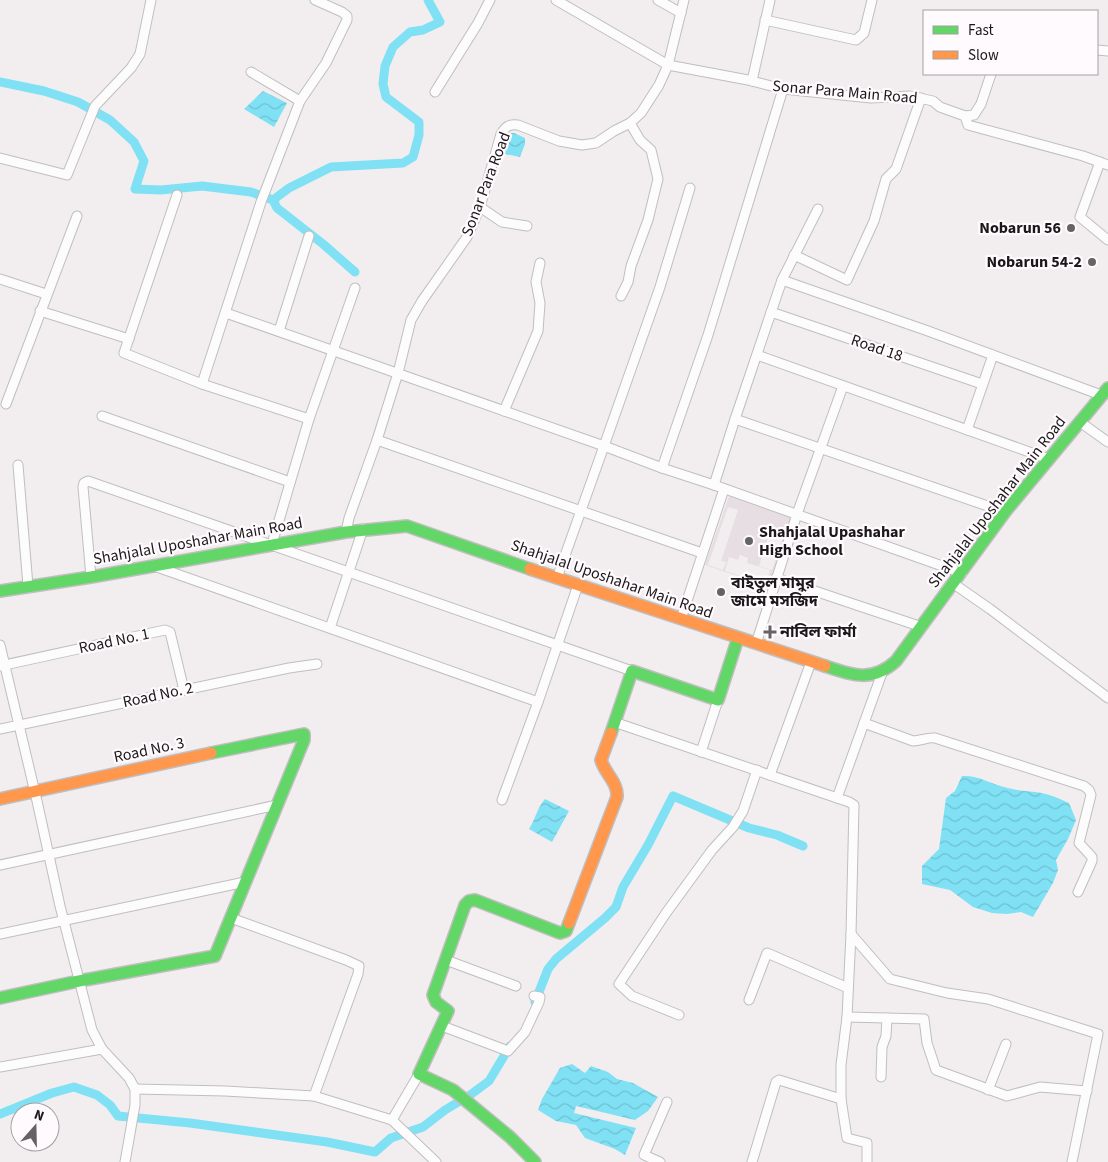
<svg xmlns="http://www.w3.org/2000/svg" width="1108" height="1162" font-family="'Source Sans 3','Noto Sans Bengali',sans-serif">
<defs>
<pattern id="water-waves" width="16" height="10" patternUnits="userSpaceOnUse" patternTransform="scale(1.25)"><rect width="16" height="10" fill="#80e1f4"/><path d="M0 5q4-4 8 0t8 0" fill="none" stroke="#6ec0d1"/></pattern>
</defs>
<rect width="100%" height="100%" fill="#f2eef0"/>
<path fill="#e7dee4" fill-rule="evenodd" d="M729,496L795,519L769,587L705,565ZM728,507L738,510L721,561L726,562L723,570L708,565ZM771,528L785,532L772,570L759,566ZM740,555L748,558L747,563L770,570L766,584L725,571L729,557L738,560Z"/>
<g fill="url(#water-waves)">
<path d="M263,91L287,103L274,127L244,109Z"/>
<path d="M511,133H514L525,138V144L520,157L505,154L503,151L508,135Z"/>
<path d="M962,776C978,775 989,783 1004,787C1015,790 1024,791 1035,792C1046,793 1058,798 1069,803L1076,820L1068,839L1056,860L1058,870L1053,883L1033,917L1021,912L1007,914L992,913L973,907L950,890L922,884V866L939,849L946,798L955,791Z"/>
<path d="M545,799L569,811L552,842L529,829C536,818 537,808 545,799Z"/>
<path d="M572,1064L585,1073L591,1066L608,1072L617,1079L633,1083L658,1097L648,1111L635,1120L576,1106L574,1113L636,1128L625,1155L615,1149L585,1138L576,1125L556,1121L538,1110L542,1099L560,1068Z"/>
</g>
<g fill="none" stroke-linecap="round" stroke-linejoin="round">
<g stroke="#80e1f4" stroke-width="9">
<path d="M0,82L44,91L78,102L110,120L134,142L144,161L135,189L161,190L202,186L251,192L273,200L277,208L323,244L355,272"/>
<path d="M273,200L289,188L331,167L403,163L413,157L419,135V122L386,97L383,84L385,66L393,47L410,32L423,30L440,22L428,0"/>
<path d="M535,1002L548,969L556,959L605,918L616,907L623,887L648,845L673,796L749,828L777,835L803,846"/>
<path d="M0,1114L52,1093L74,1087L97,1095L110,1105L118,1116L190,1123L327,1142L375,1152L391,1138L423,1127L445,1110L470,1095L489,1081L510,1046"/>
</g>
<g stroke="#c0bebf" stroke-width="11">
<g id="street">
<path d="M556,0L668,65L748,80L783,89L871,98L910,96L933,101L940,107L965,116L968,125L1083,156L1108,165"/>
<path d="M658,0L681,13"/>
<path d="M765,20L856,40L864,33L872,0"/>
<path d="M1097,50L1108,51"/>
<path d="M251,72L300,101"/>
<path d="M752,81L770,0"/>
<path d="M435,92L478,23L490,0"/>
<path d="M965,116L974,115L981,104L991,74"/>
<path d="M0,158L67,175L95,106L131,68L140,54L151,0"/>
<path d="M1100,162L1080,217L1108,240"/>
<path d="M177,195L124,353L202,384L309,419"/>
<path d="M480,207L502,222L527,226"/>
<path d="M794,255L847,280L874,221L886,179L896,169L921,98"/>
<path d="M0,279L46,294"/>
<path d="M782,280L928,331L1101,395"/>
<path d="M621,296L628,282L631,266L648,220L658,179L651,150L640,140L630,123"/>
<path d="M40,311L129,339"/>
<path d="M771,312L982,384"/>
<path d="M226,313L604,446L660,287L690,188"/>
<path d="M279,331L309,236"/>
<path d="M757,355L1049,459"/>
<path d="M202,384L261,202L300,101L326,63L347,20V16L342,12L315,0"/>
<path d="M6,404L77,216"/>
<path d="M504,411L538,331L540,303L536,282L540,263"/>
<path d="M102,416L290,482"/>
<path d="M735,419L1005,512"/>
<path d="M1080,422L1108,442"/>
<path d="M967,430L993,355"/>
<path d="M377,440L702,553"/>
<path d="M18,465L28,586"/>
<path d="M662,468L708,335L783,89"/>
<path d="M714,485L735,419L782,280L818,209"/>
<path d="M346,532L349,518L377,440L398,373L411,320L422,301L467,237L480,207L501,134C506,126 509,124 518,125L559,141L582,145L596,143L614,131L630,123L641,113L659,85L668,65L684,0"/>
<path d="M272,544L309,419L355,288"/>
<path d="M157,567L538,702"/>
<path d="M91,577L83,487L84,483L88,481L632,671"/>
<path d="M557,578L604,446L662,468L714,485L962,573"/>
<path d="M776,578L922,627"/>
<path d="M954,584L990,609L1108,698"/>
<path d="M681,619L724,489"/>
<path d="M330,628L363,529"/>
<path d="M756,644L797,514L843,386"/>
<path d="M0,645L37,801L60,906L92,1030L102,1049L129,1078L135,1089V1105L125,1162"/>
<path d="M0,666L165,630L170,632L184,690"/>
<path d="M614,722L849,802L854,805L851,934L847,1017L841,1065V1099L847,1138L867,1143V1162"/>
<path d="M864,723L913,741C921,741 927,737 935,738L1084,786L1089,790L1091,795L1079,843L1092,857V861L1078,892"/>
<path d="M0,729L289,668L317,664"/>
<path d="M701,752L718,700"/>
<path d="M770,775L811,662"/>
<path d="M837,798L882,673"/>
<path d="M502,800L538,702L578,585"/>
<path d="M0,865L277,805"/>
<path d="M231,918L346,960L359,966L358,974L314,1096"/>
<path d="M0,934L245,882"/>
<path d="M851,934L890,979L947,993L988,999L1098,1034L1072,1162"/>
<path d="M446,960L516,986"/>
<path d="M749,1000L767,953L848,988"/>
<path d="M679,1015L632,996L619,984L666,913L712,850L733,827L743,811L757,770"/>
<path d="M847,1017L924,1019L927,1043L936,1070L1007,1096L1040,1087L1087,1091"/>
<path d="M442,1026L508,1051L525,1032L539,1002L540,997L534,996"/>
<path d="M0,1067L102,1049"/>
<path d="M881,1077L882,1047L886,1036L887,1018"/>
<path d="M135,1089L225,1091L314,1096L392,1120L436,1162"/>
<path d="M988,1090L1006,1044"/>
<path d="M392,1120L419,1074"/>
<path d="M660,1162L644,1155L667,1102"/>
<path d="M752,1162L776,1082L779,1080L841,1099"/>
</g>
</g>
<g stroke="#c0bebf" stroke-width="14">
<g id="fast">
<path d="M0,591L91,577L346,532L407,526L530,569"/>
<path d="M825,666C852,675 872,683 896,661L1005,512L1108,388"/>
<path d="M611,733L632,671L718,700L738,638"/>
<path d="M0,998L79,981L215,956L304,740V734L211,753"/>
<path d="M535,1162L510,1137L453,1090L419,1074L448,1011L436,1002L433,995L465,905L469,901L475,900L560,933L566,931L569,923"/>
</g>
</g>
<g stroke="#c0bebf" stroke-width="14">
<g id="slow">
<path d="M530,569L825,666"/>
<path d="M0,799L211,753"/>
<path d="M569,923L617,797C618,782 605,774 601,760L611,733"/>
</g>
</g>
<use href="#street" stroke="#fdfcfd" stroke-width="9"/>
<use href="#fast" stroke="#63d668" stroke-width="11"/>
<use href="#slow" stroke="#ff974d" stroke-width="11"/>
</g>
<g fill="#666365" stroke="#fffafd" stroke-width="2">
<circle cx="1071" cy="228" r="5"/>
<circle cx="1092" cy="262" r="5"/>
<circle cx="749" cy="541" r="5"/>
<circle cx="721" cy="592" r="5"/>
<path d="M767.5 624.5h5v5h5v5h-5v5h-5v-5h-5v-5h5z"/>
</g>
<g text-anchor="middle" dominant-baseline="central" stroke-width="4.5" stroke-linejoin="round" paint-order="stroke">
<g font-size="16" fill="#1b181a" stroke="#fffafd">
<text transform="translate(845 92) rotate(5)">Sonar Para Main Road</text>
<text transform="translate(486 184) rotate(-69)">Sonar Para Road</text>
<text transform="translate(877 348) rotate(19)">Road 18</text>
<text transform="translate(997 502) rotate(-52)">Shahjalal Uposhahar Main Road</text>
<text transform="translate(198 541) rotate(-10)">Shahjalal Uposhahar Main Road</text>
<text transform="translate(612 579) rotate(19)">Shahjalal Uposhahar Main Road</text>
<text transform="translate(114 641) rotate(-12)">Road No. 1</text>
<text transform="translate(158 695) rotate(-12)">Road No. 2</text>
<text transform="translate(149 750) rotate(-12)">Road No. 3</text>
</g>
<g font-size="16" font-weight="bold" fill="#1b181a" stroke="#fffafd" text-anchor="start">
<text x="1061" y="228" text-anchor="end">Nobarun 56</text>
<text x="1082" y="262" text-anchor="end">Nobarun 54-2</text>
<text x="759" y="532">Shahjalal Upashahar<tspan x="759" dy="18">High School</tspan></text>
<text x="731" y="583">বাইতুল মামুর<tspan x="731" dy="18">জামে মসজিদ</tspan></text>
<text x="780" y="632">নাবিল ফার্মা</text>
</g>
</g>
<rect x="923" y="10" width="175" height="65" fill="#fffafd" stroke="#a4a0a2"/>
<rect x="933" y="26" width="25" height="8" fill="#63d668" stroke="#a4a0a2"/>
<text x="968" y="35" font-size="15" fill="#1b181a">Fast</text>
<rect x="933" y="51" width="25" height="8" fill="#ff974d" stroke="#a4a0a2"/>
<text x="968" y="60" font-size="15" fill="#1b181a">Slow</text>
<g transform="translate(35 1127) rotate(20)"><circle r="24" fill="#fffafd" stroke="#a4a0a2"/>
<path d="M0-4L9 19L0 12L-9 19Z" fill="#666365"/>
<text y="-8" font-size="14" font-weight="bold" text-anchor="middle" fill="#1b181a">N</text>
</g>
</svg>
